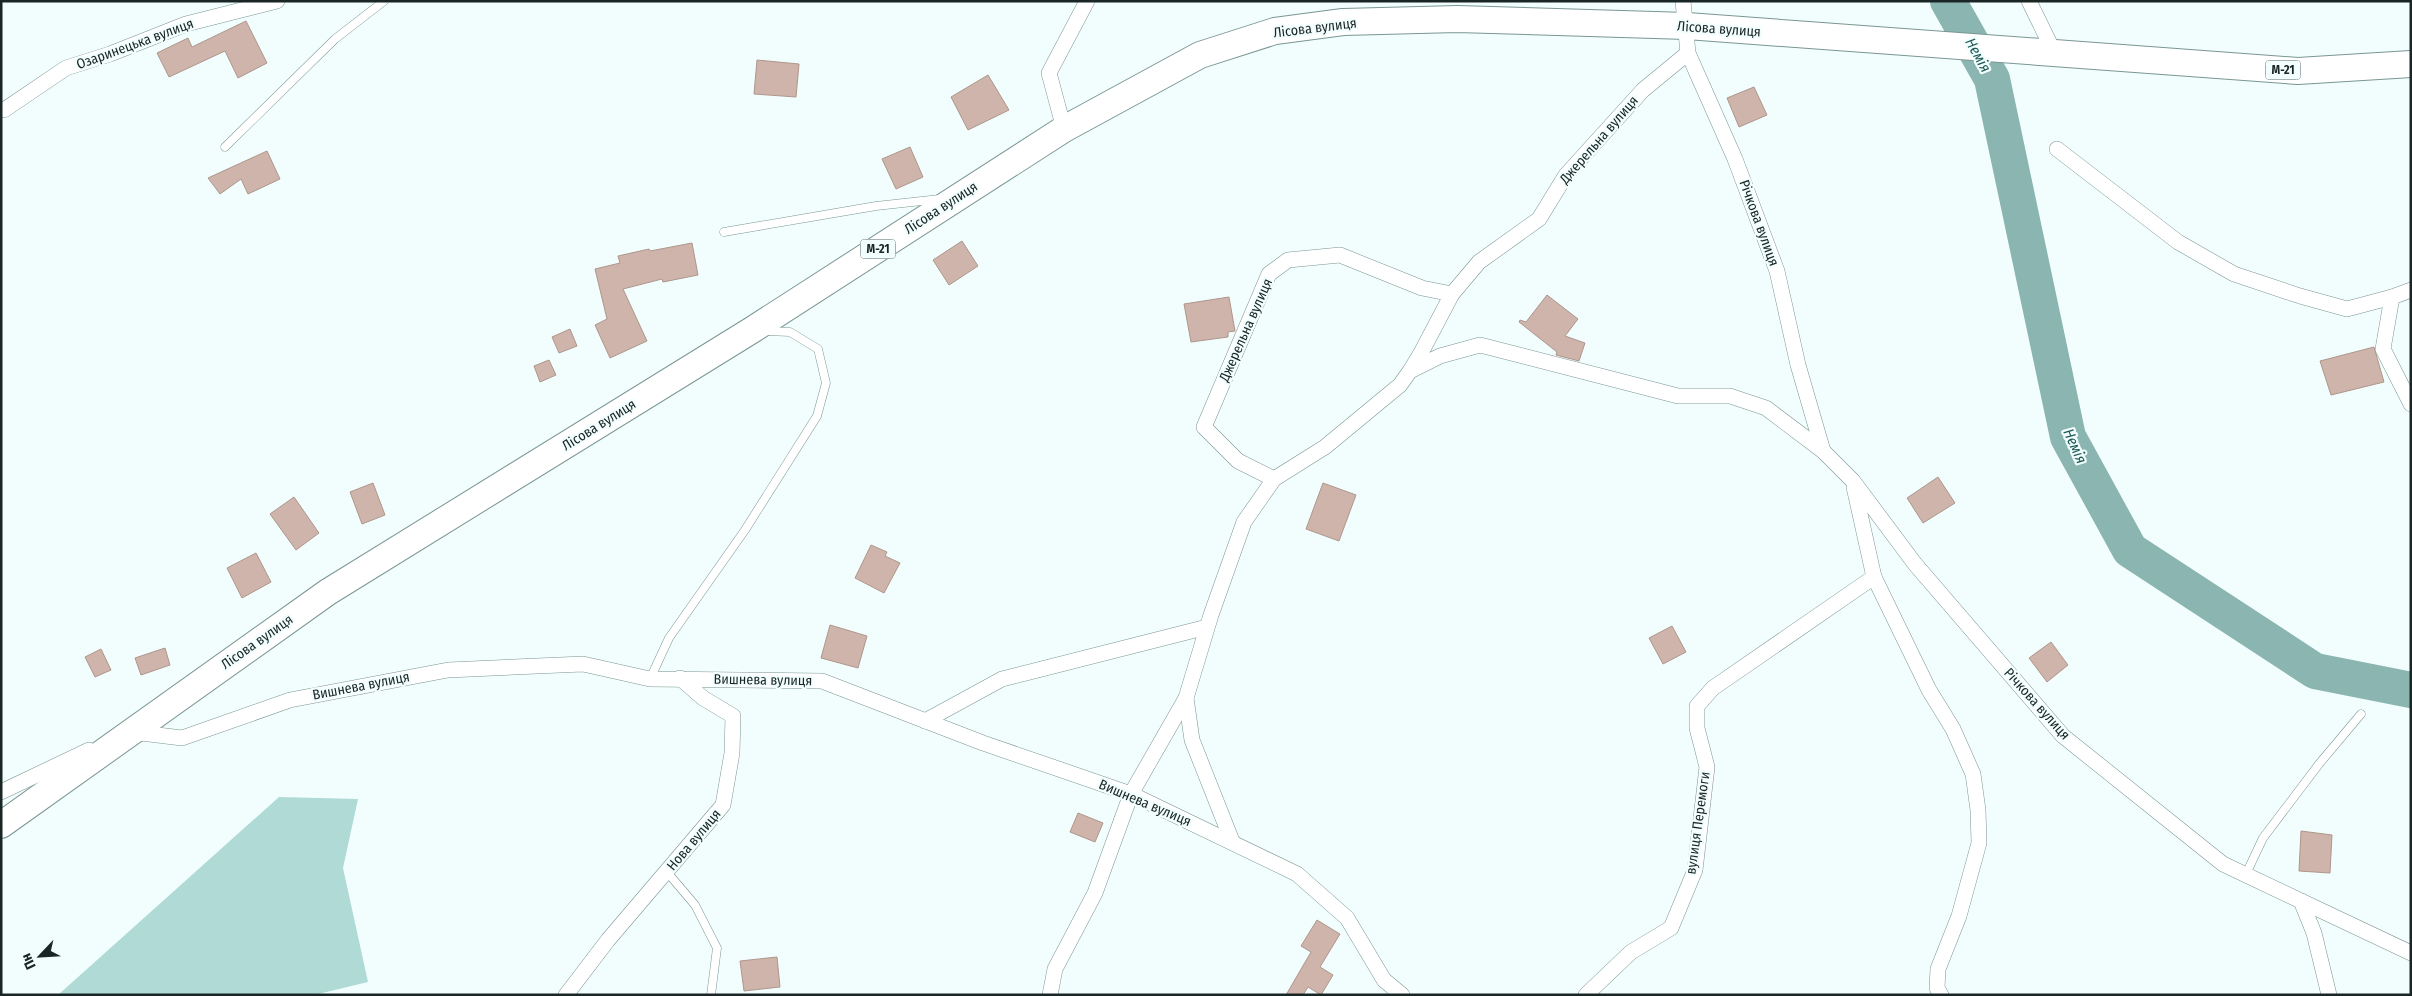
<svg xmlns="http://www.w3.org/2000/svg" width="2412" height="996" font-family="'Fira Sans Condensed',sans-serif">
<rect width="100%" height="100%" fill="#f2fefd"/>
<path fill="#afdad6" d="M279,797L358,799L343,868L368,982L314,995H58Z"/>
<g fill="none" stroke-linecap="round" stroke-linejoin="round">
<path stroke="#8ab5b1" stroke-width="36" d="M1948,1L1992,79L2068,437L2130,550L2315,671L2411,690"/>
</g>
<g fill="#ceb4aa" stroke="#ae968c">
<path d="M246,21L267,63L238,78L225,51L169,77L157,53L188,38L192,47Z"/>
<path d="M757,60L799,64L796,97L754,94Z"/>
<path d="M988,75L1009,110L968,130L951,97Z"/>
<path d="M1754,87L1767,115L1739,127L1727,98Z"/>
<path d="M910,147L923,177L896,189L882,159Z"/>
<path d="M267,151L280,179L248,194L241,179L220,194L208,178Z"/>
<path d="M962,241L978,266L949,285L933,260Z"/>
<path d="M692,243L698,275L663,282L662,279L623,289L647,341L610,358L595,325L607,319L595,269L620,263L618,256L649,249L650,251Z"/>
<path d="M1547,295L1578,319L1565,336L1585,343L1579,361L1556,355L1557,352L1519,322L1520,320L1526,322Z"/>
<path d="M1229,297L1235,331L1228,332V337L1191,342L1184,304Z"/>
<path d="M570,329L577,346L559,353L552,337Z"/>
<path d="M2374,347L2384,382L2331,395L2320,361Z"/>
<path d="M549,360L556,375L540,382L534,366Z"/>
<path d="M1938,477L1955,503L1923,523L1907,498Z"/>
<path d="M373,483L385,515L362,524L350,492Z"/>
<path d="M1323,483L1356,495L1339,541L1306,529Z"/>
<path d="M294,497L319,533L296,550L270,514Z"/>
<path d="M871,545L887,552L885,556L900,563L884,593L855,578Z"/>
<path d="M256,553L271,582L242,598L227,568Z"/>
<path d="M830,625L867,636L858,668L821,658Z"/>
<path d="M1672,626L1686,652L1663,664L1649,638Z"/>
<path d="M2051,642L2068,665L2047,682L2029,658Z"/>
<path d="M165,648L170,665L141,675L135,658Z"/>
<path d="M101,649L111,670L95,677L85,657Z"/>
<path d="M1078,813L1103,823L1095,842L1070,832Z"/>
<path d="M2301,831L2332,835L2330,873L2299,871Z"/>
<path d="M1317,920L1340,934L1320,967L1333,975L1321,995L1308,987L1303,995H1286L1311,952L1301,946Z"/>
<path d="M777,957L780,987L744,991L740,961Z"/>
</g>
<g fill="none" stroke-linecap="round" stroke-linejoin="round">
<g stroke="#7a9693" stroke-width="9">
<g id="service">
<path d="M225,147L335,39L384,1"/>
<path d="M724,232L876,206L940,199"/>
<path d="M650,679L669,638L745,530L817,416L826,383L818,349L790,332L766,331"/>
<path d="M667,872L695,905L717,948L711,995"/>
<path d="M2246,874L2263,838L2319,764L2361,714"/>
</g>
</g>
<g stroke="#7a9693" stroke-width="16">
<g id="minor">
<path d="M1683,1L1688,53L1735,159L1777,271L1798,365L1823,451"/>
<path d="M2029,1L2054,52"/>
<path d="M4,110L66,68L110,54L186,24L277,1"/>
<path d="M1064,129L1049,73L1087,1"/>
<path d="M2057,149L2178,242L2234,274L2300,296L2347,309L2392,297"/>
<path d="M2411,290L2392,297L2383,349L2411,404"/>
<path d="M1452,294L1479,262L1539,219L1566,175L1643,90L1688,53"/>
<path d="M1410,371L1422,351L1452,294L1422,288L1340,255L1288,260L1269,274L1204,427L1238,461L1274,479L1325,447L1400,385L1410,371L1440,356L1480,345L1678,396H1730L1766,408L1823,451L1853,481L1915,564L2063,736L2223,864L2301,901L2314,933L2329,995"/>
<path d="M1854,487L1874,577L1929,690L1953,729L1973,774L1978,810L1979,843L1959,916L1938,969L1937,988L1941,995"/>
<path d="M925,721L1002,679L1207,627"/>
<path d="M133,732L182,738L290,700L448,670L583,664L650,679L822,681L983,743L1131,794L1297,874L1347,918L1384,980L1402,995"/>
<path d="M1,792L89,750"/>
<path d="M1232,841L1192,740L1186,698L1211,615L1244,522L1274,479"/>
<path d="M2301,901L2411,953"/>
<path d="M566,995L608,940L723,805L732,753L733,716L703,698L680,678"/>
<path d="M1050,995L1055,969L1095,893L1131,794L1186,698"/>
<path d="M1586,995L1631,952L1671,928L1695,870L1707,767L1697,728V706L1713,688L1874,577"/>
</g>
</g>
<g stroke="#7a9693" stroke-width="28">
<path id="trunk" d="M1,825L328,592L752,330L1064,129L1200,55L1275,31L1343,22L1457,19L1687,26L2298,71L2411,64"/>
</g>
<use href="#service" stroke="#fff" stroke-width="8"/>
<use href="#minor" stroke="#fff" stroke-width="15"/>
<use href="#trunk" stroke="#fff" stroke-width="26"/>
</g>
<g text-anchor="middle" dominant-baseline="central" stroke-width="4.5" stroke-linejoin="round" paint-order="stroke">
<g fill="#f2fefd" stroke="#5b6766" stroke-width="1">
<rect x="2265.5" y="60.5" width="35" height="19" rx="4"/>
<rect x="860.5" y="239.5" width="35" height="19" rx="4"/>
</g>
<g font-size="12" font-weight="bold" fill="#1a2625">
<text x="2283" y="70">М-21</text>
<text x="878" y="249">М-21</text>
</g>
<g font-size="14" fill="#1a2625" stroke="#f2fefd">
<text transform="translate(1315 28) rotate(-7)">Лісова вулиця</text>
<text transform="translate(1719 29) rotate(4)">Лісова вулиця</text>
<text transform="translate(135 44) rotate(-20)">Озаринецька вулиця</text>
<text transform="translate(1599 140) rotate(-49)">Джерельна вулиця</text>
<text transform="translate(941 208) rotate(-33)">Лісова вулиця</text>
<text transform="translate(1759 223) rotate(70)">Річкова вулиця</text>
<text transform="translate(1246 330) rotate(-66)">Джерельна вулиця</text>
<text transform="translate(599 425) rotate(-32)">Лісова вулиця</text>
<text transform="translate(257 642) rotate(-35)">Лісова вулиця</text>
<text transform="translate(763 680) rotate(1)">Вишнева вулиця</text>
<text transform="translate(361 686) rotate(-11)">Вишнева вулиця</text>
<text transform="translate(2037 704) rotate(48)">Річкова вулиця</text>
<text transform="translate(1145 803) rotate(23)">Вишнева вулиця</text>
<text transform="translate(1698 823) rotate(-82)">вулиця Перемоги</text>
<text transform="translate(694 840) rotate(-50)">Нова вулиця</text>
</g>
<g font-size="15" font-style="italic" fill="#1d5955" stroke="#f2fefd">
<text transform="translate(1978 55) rotate(61)">Немія</text>
<text transform="translate(2075 446) rotate(66)">Немія</text>
</g>
</g>
<rect width="2412" height="996" fill="none" stroke="#1a2625" stroke-width="5"/>
<g transform="translate(40 956) rotate(245)" stroke="#f2fefd" stroke-width="4" paint-order="stroke">
<path d="M0-4L9 19L0 12L-9 19Z" fill="#1a2625"/>
<text y="-8" font-size="14" font-weight="bold" text-anchor="middle" fill="#1a2625">Пн</text>
</g>
</svg>
